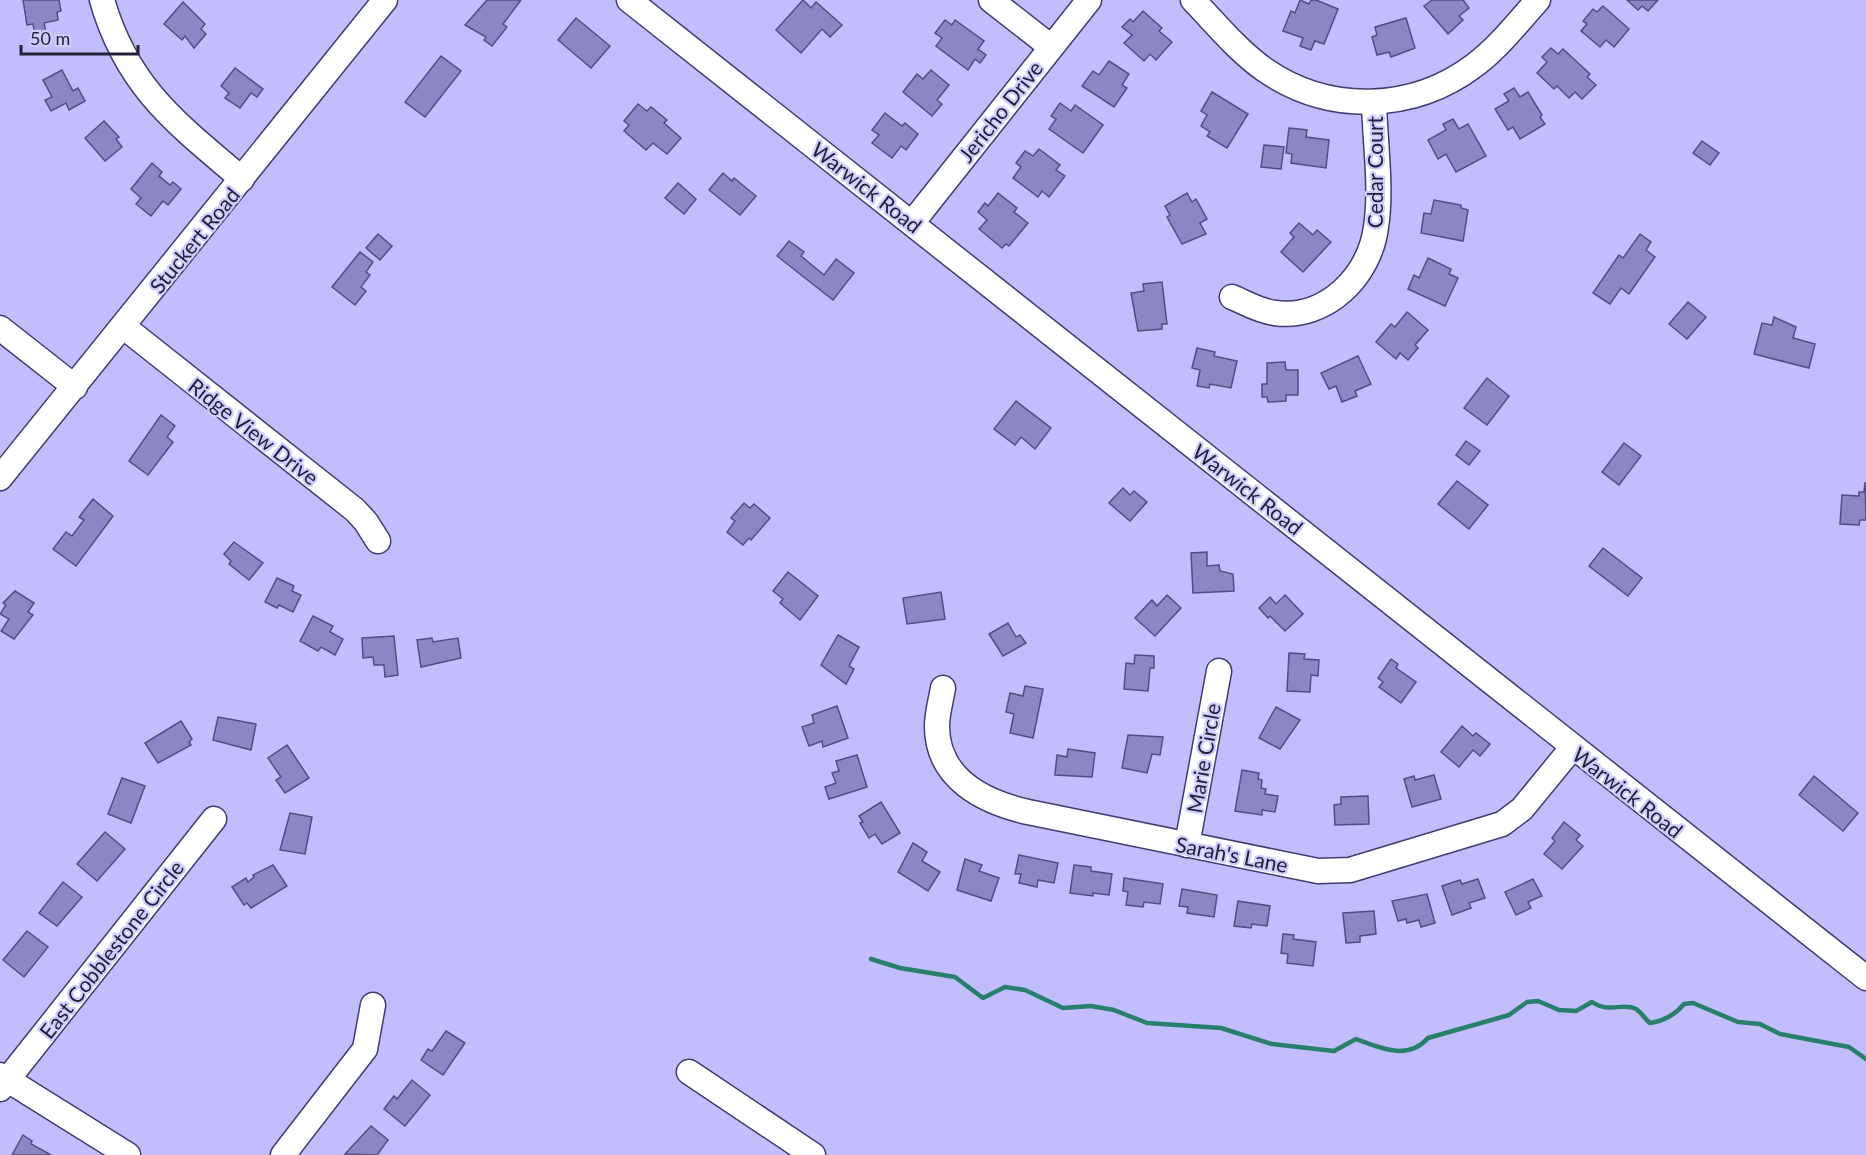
<svg xmlns="http://www.w3.org/2000/svg" width="1866" height="1155" font-family="Lato,sans-serif">
<rect width="100%" height="100%" fill="#c2bdfc"/>
<g fill="none" stroke-linecap="round" stroke-linejoin="round">
<path stroke="#28806c" stroke-width="4.5" d="M871,959L900,968L955,977L983,998L1005,987L1025,990L1063,1008L1091,1006L1114,1010L1147,1023L1221,1028L1272,1044L1334,1051L1356,1039C1380,1048 1408,1061 1428,1038L1509,1015L1527,1002L1538,1001L1559,1010L1576,1011L1592,1002C1609,1014 1623,1002 1636,1009C1641,1012 1645,1019 1650,1023C1664,1021 1675,1015 1684,1004L1693,1003L1738,1022L1760,1024L1780,1034L1849,1047L1866,1059"/>
</g>
<g fill="#8c87c2" stroke="#534d83" stroke-width="1.5">
<path d="M23,0H59L61,11L57,12L58,20L44,23L46,32L35,34L33,24L27,25Z"/>
<path d="M487,0H521L503,24L507,27L492,46L484,40L486,37L465,25Z"/>
<path d="M803,0L811,8L816,2L842,25L830,37L822,29L801,53L776,30Z"/>
<path d="M1300,0L1309,4L1311,0H1316L1338,9L1324,44L1315,41L1311,50L1300,46L1303,38L1283,31L1291,11L1295,13Z"/>
<path d="M1432,0H1463L1469,8L1459,16L1463,20L1448,34L1424,6Z"/>
<path d="M1627,0H1658L1648,11L1642,6L1638,10Z"/>
<path d="M183,2L205,24L201,29L206,34L194,48L185,36L182,40L164,24Z"/>
<path d="M1603,6L1629,29L1614,47L1606,40L1600,47L1581,31L1587,24L1583,21L1593,9L1597,12Z"/>
<path d="M1143,11L1162,28L1159,31L1172,42L1156,60L1150,54L1144,61L1124,43L1132,35L1122,27L1130,19L1133,22Z"/>
<path d="M576,18L610,46L591,68L558,40Z"/>
<path d="M1406,18L1415,48L1391,57L1389,52L1377,55L1372,37L1377,35L1375,27Z"/>
<path d="M945,20L952,25L955,20L984,41L978,49L986,55L980,63L975,59L968,70L936,46L942,38L935,33Z"/>
<path d="M1551,48L1558,54L1563,49L1590,74L1587,77L1596,85L1582,99L1575,92L1569,98L1557,86L1554,89L1537,73L1547,62L1542,57Z"/>
<path d="M441,56L461,71L425,117L405,102Z"/>
<path d="M1109,61L1129,74L1122,85L1127,88L1114,107L1082,86L1093,71L1099,75Z"/>
<path d="M235,68L263,89L257,97L251,93L240,108L225,98L229,93L221,86Z"/>
<path d="M62,70L73,91L78,88L85,101L69,110L66,103L51,111L45,100L52,97L43,80Z"/>
<path d="M931,70L949,85L937,100L942,104L932,116L903,92L917,74L923,79Z"/>
<path d="M1514,88L1520,97L1528,92L1542,115L1540,117L1545,124L1520,139L1513,127L1508,130L1495,109L1509,101L1504,94Z"/>
<path d="M1212,92L1248,114L1227,148L1207,136L1210,132L1201,126L1207,115L1201,111Z"/>
<path d="M1060,103L1071,111L1075,105L1103,125L1083,153L1049,129L1056,119L1051,116Z"/>
<path d="M638,104L647,111L651,107L667,120L664,123L681,138L667,154L653,143L646,150L624,131L629,125L624,121Z"/>
<path d="M885,113L902,126L905,123L918,134L906,150L901,146L892,158L872,143L879,135L872,130Z"/>
<path d="M1453,119L1459,129L1468,124L1486,156L1456,172L1446,154L1438,159L1428,140L1446,130L1443,124Z"/>
<path d="M104,121L119,137L116,139L122,147L105,161L85,138Z"/>
<path d="M1289,128L1307,130L1306,137L1329,140L1326,168L1291,163L1292,154L1286,153Z"/>
<path d="M1702,141L1719,153L1710,165L1693,153Z"/>
<path d="M1264,145L1284,147L1281,169L1261,167Z"/>
<path d="M1039,149L1060,165L1056,170L1065,176L1049,197L1042,191L1038,197L1013,178L1021,167L1016,163L1025,151L1033,156Z"/>
<path d="M152,163L162,172L159,176L170,185L173,182L181,189L168,205L163,201L151,216L136,204L141,198L131,189Z"/>
<path d="M723,173L732,181L734,178L756,196L740,215L709,190Z"/>
<path d="M678,183L696,199L684,214L665,198Z"/>
<path d="M998,193L1017,208L1014,212L1028,223L1009,246L1006,244L1002,248L979,229L987,220L978,212L985,203L988,206Z"/>
<path d="M1187,193L1192,202L1196,199L1207,219L1200,223L1206,234L1182,244L1167,217L1170,215L1165,206Z"/>
<path d="M1434,200L1461,205V208L1468,210L1463,241L1421,233L1424,213L1431,214Z"/>
<path d="M1299,223L1313,235L1317,230L1331,242L1303,272L1281,252L1294,237L1290,233Z"/>
<path d="M378,234L392,246L380,260L366,248Z"/>
<path d="M1640,234L1651,242L1646,250L1655,257L1629,294L1621,288L1610,304L1593,293L1619,255L1623,258Z"/>
<path d="M789,241L804,252L801,256L824,275L836,259L854,273L833,300L777,256Z"/>
<path d="M360,252L373,262L366,272L370,275L361,287L366,291L355,305L332,287Z"/>
<path d="M1428,258L1451,269L1449,274L1458,278L1445,306L1408,289L1414,275L1419,278Z"/>
<path d="M1162,282L1167,324H1162V329L1138,331L1131,293L1144,291L1143,284Z"/>
<path d="M1688,302L1706,317L1687,339L1669,324Z"/>
<path d="M1407,312L1428,330L1415,345L1418,348L1408,360L1400,353L1396,359L1376,342L1391,324L1395,327Z"/>
<path d="M1774,317L1796,327L1793,338L1815,344L1809,368L1754,354L1762,323L1772,325Z"/>
<path d="M1197,348L1215,352L1214,356L1237,361L1231,388L1210,384L1209,388L1197,386L1200,370L1192,368Z"/>
<path d="M1358,356L1371,384L1355,391L1357,396L1342,402L1336,386L1329,389L1321,373Z"/>
<path d="M1285,362L1286,370H1298V395H1286V401L1268,402L1267,397H1262V384H1267V363Z"/>
<path d="M1487,378L1509,396L1487,425L1464,408Z"/>
<path d="M1016,401L1051,428L1035,449L1021,437L1015,445L994,429Z"/>
<path d="M161,415L175,426L167,437L173,442L148,475L129,461Z"/>
<path d="M1466,441L1480,451L1469,465L1456,455Z"/>
<path d="M1624,443L1641,456L1619,485L1602,472Z"/>
<path d="M1457,481L1488,505L1469,529L1438,504Z"/>
<path d="M1865,482L1866,520H1860L1859,525L1840,524L1842,495L1859,496V492H1864Z"/>
<path d="M1123,488L1130,495L1134,491L1147,502L1130,521L1109,503Z"/>
<path d="M93,499L113,516L76,566L53,549L66,532L72,536L84,520L79,517Z"/>
<path d="M744,503L750,508L754,504L770,518L751,540L749,538L743,545L727,532L735,521L731,518Z"/>
<path d="M234,542L263,563L249,580L229,564L231,561L224,554Z"/>
<path d="M1603,548L1642,578L1628,596L1589,566Z"/>
<path d="M1207,552V566L1219,565L1220,571L1233,574L1234,591L1193,593L1191,553Z"/>
<path d="M788,572L818,596L800,620L780,603L783,599L773,591Z"/>
<path d="M277,578L294,586L292,591L301,595L293,612L279,605L277,608L265,602Z"/>
<path d="M15,591L34,603L28,612L33,615L14,639L1,631L9,619L0,614L6,605L3,603Z"/>
<path d="M941,592L945,619L907,624L903,598Z"/>
<path d="M1167,595L1181,608L1155,636L1135,618L1152,600L1157,606Z"/>
<path d="M1285,595L1303,614L1285,631L1270,616L1268,618L1259,608L1270,597L1276,604Z"/>
<path d="M313,616L333,626L330,632L343,639L335,655L321,647L318,651L300,641Z"/>
<path d="M1008,623L1016,637L1020,635L1026,643L1003,656L989,634Z"/>
<path d="M838,635L859,647L849,666L854,669L846,684L821,665Z"/>
<path d="M394,636L398,675L385,677L384,665H374L373,657L363,658L362,638Z"/>
<path d="M432,638L433,642L458,638L461,658L421,667L417,640Z"/>
<path d="M1289,653L1305,654L1304,659L1319,660L1318,676L1311,675L1310,692L1287,691Z"/>
<path d="M1135,655L1154,656V668H1150L1148,691L1124,689L1126,663L1134,664Z"/>
<path d="M1391,659L1398,664L1396,668L1416,682L1401,703L1379,687L1383,682L1378,678Z"/>
<path d="M1025,686L1043,689L1033,738L1010,733L1014,714L1006,712L1010,693L1023,696Z"/>
<path d="M837,706L848,738L823,747L822,741L809,746L802,727L814,723L812,715Z"/>
<path d="M1276,707L1300,720L1280,749L1259,738Z"/>
<path d="M218,717L256,724L251,750L213,740Z"/>
<path d="M181,721L192,739L189,742L191,745L158,763L145,743Z"/>
<path d="M1462,726L1473,736L1476,733L1490,744L1480,756L1473,750L1459,767L1441,752Z"/>
<path d="M1128,735L1163,737L1160,755L1152,754L1147,773L1122,768Z"/>
<path d="M287,745L309,778L285,793L276,780L281,777L268,758Z"/>
<path d="M1068,749L1095,753L1092,777L1055,775L1057,755L1067,757Z"/>
<path d="M857,755L867,787L829,799L825,787L836,783L832,773L839,771L836,761Z"/>
<path d="M1242,770L1259,773L1258,779L1262,780L1261,788L1266,789L1265,794L1278,796L1275,812L1262,810V815L1235,811Z"/>
<path d="M1434,775L1441,799L1412,807L1404,779L1414,776L1415,780Z"/>
<path d="M1814,776L1858,813L1843,831L1799,795Z"/>
<path d="M122,778L145,786L131,823L108,814Z"/>
<path d="M1368,796L1369,824L1335,825L1334,805L1341,804V797Z"/>
<path d="M881,802L900,833L882,844L875,834L869,838L860,823L863,822L859,816Z"/>
<path d="M290,813L312,817L305,854L280,850Z"/>
<path d="M1564,822L1580,835L1576,840L1583,846L1562,869L1544,854L1555,841L1552,838Z"/>
<path d="M105,832L125,849L97,881L77,864Z"/>
<path d="M913,843L927,852L922,861L940,872L928,891L898,872Z"/>
<path d="M1019,855L1058,863L1054,883L1038,880L1037,887L1019,883L1021,874H1015Z"/>
<path d="M965,859L982,865L979,871L999,878L991,901L957,890Z"/>
<path d="M273,865L287,886L251,908L247,903L244,905L232,887L246,878L248,882L254,877L253,875Z"/>
<path d="M1074,865L1091,867V871L1112,874L1109,895L1093,893V896L1070,893Z"/>
<path d="M1124,878L1163,884L1160,904L1144,902L1143,907L1126,905L1128,892L1123,891Z"/>
<path d="M1478,879L1485,898L1469,903L1471,908L1452,915L1442,886L1460,880L1462,884Z"/>
<path d="M1533,879L1542,896L1528,902L1531,908L1516,915L1505,892Z"/>
<path d="M63,882L82,897L57,926L39,913Z"/>
<path d="M1182,889L1217,895L1214,917L1187,913L1188,907L1179,906Z"/>
<path d="M1427,894L1435,923L1421,927L1419,920L1407,923L1406,919L1398,921L1392,901Z"/>
<path d="M1238,901L1270,906L1267,926L1252,924L1251,928L1234,926Z"/>
<path d="M1374,911L1376,934L1360,936V942L1346,943L1343,913Z"/>
<path d="M27,931L48,947L24,977L3,960Z"/>
<path d="M1283,934L1294,935L1293,939L1316,942L1313,966L1287,963L1288,954L1281,953Z"/>
<path d="M446,1031L465,1043L443,1075L421,1060L428,1049L432,1051Z"/>
<path d="M412,1080L430,1095L405,1126L384,1109L394,1096L397,1099Z"/>
<path d="M371,1126L388,1140L377,1155L345,1154Z"/>
<path d="M23,1135L32,1141L31,1144L51,1155H12Z"/>
</g>
<g fill="none" stroke-linecap="round" stroke-linejoin="round">
<g stroke="#423c70" stroke-width="27">
<g id="minor">
<path d="M102,0C127,87 176,123 242,179"/>
<path d="M629,0L1866,978"/>
<path d="M991,0L1051,47"/>
<path d="M1193,0C1216,24 1238,51 1265,70C1329,114 1413,112 1475,65C1499,47 1518,22 1538,0"/>
<path d="M912,223L1089,0"/>
<path d="M1232,297C1246,303 1259,311 1275,313C1326,320 1370,276 1376,227C1382,189 1375,142 1374,103"/>
<path d="M124,327L355,510L366,522L378,541"/>
<path d="M0,328L75,387"/>
<path d="M0,478L385,0"/>
<path d="M943,688C941,700 937,714 937,726C937,779 984,802 1028,812L1318,871L1350,870L1502,824L1522,809L1572,748"/>
<path d="M1187,845L1219,671"/>
<path d="M689,1072L813,1155"/>
<path d="M0,1075L128,1155"/>
<path d="M0,1089L214,819"/>
<path d="M283,1155L365,1049L373,1005"/>
</g>
</g>
<use href="#minor" stroke="#fff" stroke-width="24"/>
</g>
<g text-anchor="middle" dominant-baseline="central" stroke-width="4.5" stroke-linejoin="round" paint-order="stroke">
<g font-size="21" fill="#232138" stroke="#cfccff">
<text transform="translate(1000 111) rotate(-52)">Jericho Drive</text>
<text transform="translate(1374 172) rotate(-90)">Cedar Court</text>
<text transform="translate(867 187) rotate(38)">Warwick Road</text>
<text transform="translate(194 240) rotate(-51)">Stuckert Road</text>
<text transform="translate(254 431) rotate(38)">Ridge View Drive</text>
<text transform="translate(1248 489) rotate(38)">Warwick Road</text>
<text transform="translate(1203 758) rotate(-80)">Marie Circle</text>
<text transform="translate(1628 792) rotate(38)">Warwick Road</text>
<text transform="translate(1232 854) rotate(11)">Sarah's Lane</text>
<text transform="translate(111 949) rotate(-52)">East Cobblestone Circle</text>
</g>
</g>
<path d="M21 45v9h117v-9" fill="none" stroke="#232138" stroke-width="3"/>
<text x="30" y="45" font-size="18" fill="#232138" stroke="#cfccff" stroke-width="4.5" paint-order="stroke">50 m</text>
</svg>
